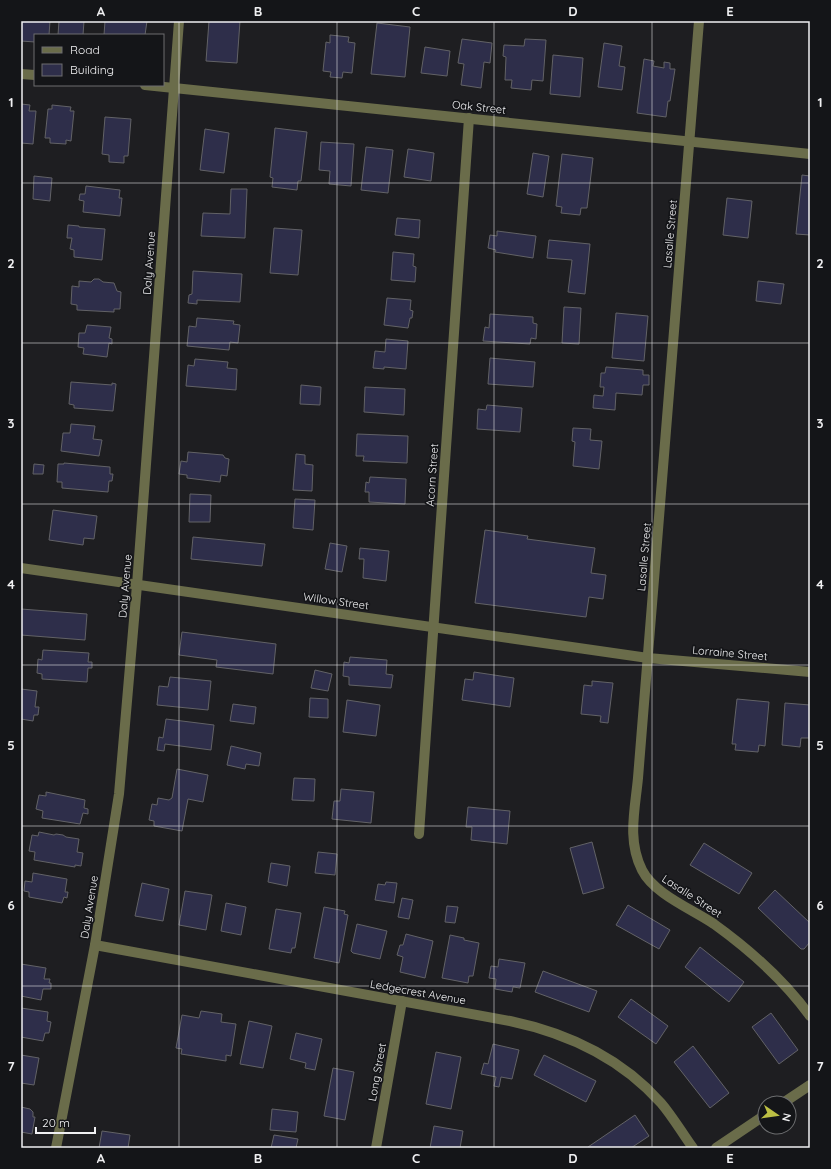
<svg xmlns="http://www.w3.org/2000/svg" width="831" height="1169" font-family="Quicksand,sans-serif">
<rect width="100%" height="100%" fill="#1e1e21"/>
<g fill="#2e2e4a" stroke="#626266">
<path d="M22,21H50L49,35H35V42L21,41Z"/>
<path d="M59,21H84L83,35H58Z"/>
<path d="M105,21H147L145,35H104Z"/>
<path d="M209,21H240L237,63L206,61Z"/>
<path d="M377,23L410,27L405,77L371,74Z"/>
<path d="M330,35L349,37L348,42L355,43L352,73L343,72L342,78L330,77L331,72L323,71L326,42L330,43Z"/>
<path d="M462,39L492,43L490,63L484,62L481,88L461,85L464,64L458,63Z"/>
<path d="M525,39L546,40L543,81L532,80L531,90L511,88L512,80H505L506,57L503,56L504,45L524,46Z"/>
<path d="M604,43L622,46L619,66L625,67L622,90L598,87Z"/>
<path d="M425,47L450,51L447,76L421,73Z"/>
<path d="M553,55L583,58L580,97L550,94Z"/>
<path d="M644,59L654,61L653,66L664,68V62L670,63V69H675L670,101H668L666,117L637,113Z"/>
<path d="M21,104L30,105L29,111H36L33,144L21,143V147Z"/>
<path d="M52,105L71,107L70,111H74L71,141L66,140V144L50,143V138H45L48,109H52Z"/>
<path d="M105,117L131,119L128,156H124V163L109,162V155L102,154Z"/>
<path d="M275,128L307,132L301,181H298L297,190L272,187L273,178L270,177Z"/>
<path d="M205,129L229,133L224,173L200,170Z"/>
<path d="M321,142L354,144L351,186L329,184L330,171L319,170Z"/>
<path d="M366,147L393,150L388,193L361,190Z"/>
<path d="M408,149L434,153L431,181L404,177Z"/>
<path d="M533,153L549,156L543,197L527,194Z"/>
<path d="M562,154L593,158L587,208H581L580,215L561,213L562,207L556,206Z"/>
<path d="M802,175L810,176V235L796,234Z"/>
<path d="M34,176L52,178L50,201L33,199Z"/>
<path d="M86,186L120,190L119,198H122L120,216L83,212L84,201L79,200L80,194H85Z"/>
<path d="M231,189H247L245,238L201,236L203,213L230,214Z"/>
<path d="M727,198L752,201L748,238L723,235Z"/>
<path d="M397,218L420,220L419,238L395,235Z"/>
<path d="M68,225L79,226V227L105,229L102,260L74,257V250L70,249L72,238H67Z"/>
<path d="M274,228L302,230L298,275L270,273Z"/>
<path d="M497,231L536,236L533,258L495,252L496,250L488,248L490,235L497,236Z"/>
<path d="M549,240L590,244L585,294L568,292L572,260L547,258Z"/>
<path d="M393,252L414,254L413,266L416,267L415,282L391,280Z"/>
<path d="M193,271L242,274L240,302L197,300V304L188,303L189,295L192,294Z"/>
<path d="M94,279H99L103,282L114,283L117,291L121,292L120,309H114V312L77,310V305L71,304L72,286L79,287V281L91,282Z"/>
<path d="M758,281L784,284L781,304L756,301Z"/>
<path d="M387,298L411,300L410,310L413,311L412,318H410L408,328L384,325Z"/>
<path d="M564,307L581,308L579,344L562,343Z"/>
<path d="M616,313L648,316L644,361L612,358Z"/>
<path d="M490,314L533,317V323L537,324L536,339L531,338L530,344L483,341L485,327L489,328Z"/>
<path d="M197,318L234,321L233,324L240,325L238,343L230,342L229,350L187,346L189,326L196,327Z"/>
<path d="M87,325L111,327L109,338L112,339V344L109,343L107,357L83,354L84,348L78,347L79,333H85Z"/>
<path d="M386,339L408,341L406,369L384,367V369L373,368L375,351L385,352Z"/>
<path d="M490,358L535,362L533,387L488,384Z"/>
<path d="M195,359L228,362L227,368L237,369L236,390L186,386L188,365L194,366Z"/>
<path d="M606,367L643,370V375H649V385H643L642,395L616,393L615,410L593,408L594,395L603,396L604,387H600L601,373H605Z"/>
<path d="M71,382L112,385V383L116,384L113,411L74,408V405L69,404Z"/>
<path d="M301,385L321,387L320,405L300,404Z"/>
<path d="M365,387L405,389L404,415L364,412Z"/>
<path d="M487,405L522,408L520,432L477,429L478,409L486,410Z"/>
<path d="M71,424L95,426L93,439L102,440L99,456L61,451L63,433H70Z"/>
<path d="M573,428L591,429L590,440L602,441L599,469L573,466L575,442L572,441Z"/>
<path d="M357,434L408,436L407,463L363,461L364,456H356Z"/>
<path d="M188,452L223,455L225,458L229,459L227,476L221,475L220,482L187,478V475L179,474L181,461L187,462Z"/>
<path d="M296,454L305,455V464L313,465L312,491L293,490Z"/>
<path d="M64,463L110,467V474H113L112,481H109L108,492L62,488V482H57L58,464H64Z"/>
<path d="M34,464L44,465L43,474H33Z"/>
<path d="M370,477L406,479L405,504L369,502V492H365L366,482L369,483Z"/>
<path d="M190,494L211,495L210,522H189Z"/>
<path d="M295,499L315,500L313,530L293,528Z"/>
<path d="M53,510L97,516L94,539L84,538L83,545L49,540Z"/>
<path d="M485,530L528,536L527,539L595,548L591,573L606,575L603,599L589,597L586,617L475,603Z"/>
<path d="M193,537L265,544L262,566L191,559Z"/>
<path d="M330,543L347,546L342,572L325,569Z"/>
<path d="M360,548L389,551L386,581L363,578L364,559H359Z"/>
<path d="M21,609L87,614L85,640L21,635Z"/>
<path d="M182,632L276,644L273,674L216,667L217,660L179,655Z"/>
<path d="M43,650L89,653L88,662H92V668H88L87,682L42,679V674L37,673L38,659L42,660Z"/>
<path d="M350,657L387,660L386,674L393,675L391,688L349,685V677L343,676L344,662L349,663Z"/>
<path d="M315,670L332,674L328,691L311,688Z"/>
<path d="M474,672L514,678L510,707L462,700L465,679L473,680Z"/>
<path d="M170,677L211,681L208,710L157,705L159,686L168,687Z"/>
<path d="M592,681L613,683L608,723L600,722L601,716L581,714L584,685L592,686Z"/>
<path d="M21,689L37,691L35,707H39L38,715H34L33,721L21,719Z"/>
<path d="M310,698L328,699V718L309,717Z"/>
<path d="M737,699L769,702L765,746L759,745L758,752L735,750L736,744H732Z"/>
<path d="M347,700L380,705L376,736L343,732Z"/>
<path d="M785,703L810,705L809,738H801L800,747L782,745Z"/>
<path d="M233,704L256,707L254,724L230,721Z"/>
<path d="M166,719L214,725L211,750L165,744L164,751L157,750L159,737L163,738Z"/>
<path d="M231,746L261,753L259,766L246,764L245,769L227,765Z"/>
<path d="M177,769L208,775L203,802L188,799L182,831L154,826V821L149,820L152,804L157,805L158,798L169,800L172,798Z"/>
<path d="M294,778L315,779L314,801L292,800Z"/>
<path d="M341,789L374,792L371,823L332,819L334,801H340Z"/>
<path d="M46,792L85,800L84,808L88,809V814L83,813L80,824L42,818L43,811L36,809L39,795L46,796Z"/>
<path d="M468,807L510,811L507,844L471,840L472,827H466Z"/>
<path d="M39,832L54,835L56,834L63,835L66,837L79,839L77,852L83,853L81,866L75,865V867L34,860L35,852L29,851L32,835L38,836Z"/>
<path d="M592,842L604,888L583,894L570,848Z"/>
<path d="M704,843L752,873L739,894L690,865Z"/>
<path d="M318,852L337,854L335,875L315,873Z"/>
<path d="M271,863L290,866L287,886L268,882Z"/>
<path d="M33,873L67,879L65,892H68L67,898L64,897L62,903L29,897V892L24,891L25,881L32,882Z"/>
<path d="M386,882L397,883L394,903L375,900L378,884L385,885Z"/>
<path d="M142,883L169,889L163,921L135,916Z"/>
<path d="M775,890L810,923V942L804,949H801L758,908Z"/>
<path d="M185,891L212,895L206,930L179,925Z"/>
<path d="M402,898L413,900L409,919L398,917Z"/>
<path d="M226,903L246,907L241,935L221,931Z"/>
<path d="M628,905L670,930L659,949L616,925Z"/>
<path d="M447,906L458,907L455,923L445,922Z"/>
<path d="M324,907L345,911L344,914L348,915L339,963L314,958Z"/>
<path d="M276,909L301,913L295,948H292L291,953L269,949Z"/>
<path d="M357,924L387,931L380,959L353,953L351,951Z"/>
<path d="M406,934L433,941L425,978L400,972L403,957L397,955L400,945H403Z"/>
<path d="M450,935L464,938V940L479,943L473,976H469L468,983L442,978Z"/>
<path d="M700,947L744,982L729,1002L685,967Z"/>
<path d="M499,959L525,963L520,988L513,987L512,992L495,989L496,979L489,978L491,966L498,967Z"/>
<path d="M21,964L46,968L44,979H50L49,983H51V989H43L41,1000L21,996Z"/>
<path d="M543,971L597,991L589,1012L535,992Z"/>
<path d="M631,999L668,1026L656,1044L618,1017Z"/>
<path d="M21,1008L48,1012L47,1021L51,1022L49,1033H45L43,1041L21,1037Z"/>
<path d="M201,1011L222,1014L221,1022L236,1024L231,1056L226,1055V1061L181,1054L182,1049L176,1048L182,1015L199,1018Z"/>
<path d="M771,1013L798,1050L779,1064L752,1027Z"/>
<path d="M249,1021L272,1026L263,1068L240,1064Z"/>
<path d="M296,1033L322,1039L315,1070L305,1068L306,1063L290,1059Z"/>
<path d="M493,1044L519,1050L512,1079L501,1077L499,1087L494,1086L496,1077L481,1074L484,1063L488,1064Z"/>
<path d="M693,1046L729,1093L710,1108L674,1062Z"/>
<path d="M436,1052L461,1057L451,1109L426,1104Z"/>
<path d="M21,1055L39,1058L34,1085L21,1083Z"/>
<path d="M544,1055L596,1081L586,1102L534,1075Z"/>
<path d="M333,1068L354,1072L345,1120L324,1116Z"/>
<path d="M21,1107L30,1109L33,1112V1117H35L32,1134L21,1132Z"/>
<path d="M272,1109L298,1112L296,1132L270,1130Z"/>
<path d="M635,1115L649,1136L631,1148H589L588,1147Z"/>
<path d="M434,1126L463,1131L460,1148H430Z"/>
<path d="M102,1131L130,1135L128,1148H99Z"/>
<path d="M274,1135L298,1139L296,1148H271Z"/>
</g>
<g fill="none" stroke-linecap="round" stroke-linejoin="round">
<g stroke="#6a6c4a" stroke-width="10">
<path d="M699,21L638,778C635,810 627,840 642,870C654,894 692,909 714,924C750,950 784,980 810,1016"/>
<path d="M21,74L35,75"/>
<path d="M145,85L810,154"/>
<path d="M21,568L648,658L810,672"/>
<path d="M419,834L469,118"/>
<path d="M95,945L510,1021C567,1033 621,1058 661,1103C673,1117 682,1133 693,1148"/>
<path d="M783,1103L810,1085"/>
<path d="M56,1148L95,945L119,794L137,585L179,21"/>
<path d="M376,1148L402,1001"/>
<path d="M716,1148L765,1115"/>
</g>
</g>
<path fill="none" stroke="#f0f0f2" stroke-width="1" stroke-opacity="0.55" d="M179,21V1148M337,21V1148M494,21V1148M652,21V1148M21,183H810M21,343H810M21,504H810M21,665H810M21,826H810M21,986H810"/>
<g text-anchor="middle" dominant-baseline="central" stroke-width="3.5" stroke-linejoin="round" paint-order="stroke">
<g font-size="11" fill="#f0f0f2" stroke="#141518">
<text transform="translate(479 107) rotate(6)">Oak Street</text>
<text transform="translate(670 234) rotate(-85)">Lasalle Street</text>
<text transform="translate(149 263) rotate(-86)">Daly Avenue</text>
<text transform="translate(432 475) rotate(-86)">Acorn Street</text>
<text transform="translate(644 557) rotate(-85)">Lasalle Street</text>
<text transform="translate(125 586) rotate(-85)">Daly Avenue</text>
<text transform="translate(336 601) rotate(8)">Willow Street</text>
<text transform="translate(730 653) rotate(5)">Lorraine Street</text>
<text transform="translate(692 896) rotate(33)">Lasalle Street</text>
<text transform="translate(89 907) rotate(-81)">Daly Avenue</text>
<text transform="translate(418 992) rotate(10)">Ledgecrest Avenue</text>
<text transform="translate(377 1072) rotate(-80)">Long Street</text>
</g>
</g>
<rect width="831" height="1169" fill="none" stroke="#141518" stroke-width="44"/>
<rect x="34" y="34" width="130" height="52" fill="#141518" stroke="#6c6d6f"/>
<rect x="42" y="47" width="20" height="6" fill="#6a6c4a" stroke="#6c6d6f"/>
<text x="70" y="54" font-size="12" fill="#f0f0f2">Road</text>
<rect x="42" y="64" width="20" height="12" fill="#2e2e4a" stroke="#6c6d6f"/>
<text x="70" y="74" font-size="12" fill="#f0f0f2">Building</text>
<g transform="translate(777 1115) rotate(103)"><circle r="19" fill="#141518" stroke="#6c6d6f"/>
<path d="M0-3L7 15L0 10L-7 15Z" fill="#bcbf44"/>
<text y="-6" font-size="11" font-weight="bold" text-anchor="middle" fill="#f0f0f2">N</text>
</g>
<path d="M36 1127v6h59v-6" fill="none" stroke="#f0f0f2" stroke-width="2"/>
<text x="42" y="1127" font-size="12" fill="#f0f0f2" stroke="#141518" stroke-width="3" paint-order="stroke">20 m</text>
<rect x="22" y="22" width="787" height="1125" fill="none" stroke="#f0f0f2" stroke-width="1.5"/>
<g font-size="13" text-anchor="middle" font-weight="bold" fill="#f0f0f2">
<text x="101" y="16">A</text>
<text x="258" y="16">B</text>
<text x="416" y="16">C</text>
<text x="573" y="16">D</text>
<text x="730" y="16">E</text>
<text x="11" y="107">1</text>
<text x="820" y="107">1</text>
<text x="11" y="268">2</text>
<text x="820" y="268">2</text>
<text x="11" y="428">3</text>
<text x="820" y="428">3</text>
<text x="11" y="589">4</text>
<text x="820" y="589">4</text>
<text x="11" y="750">5</text>
<text x="820" y="750">5</text>
<text x="11" y="910">6</text>
<text x="820" y="910">6</text>
<text x="11" y="1071">7</text>
<text x="820" y="1071">7</text>
<text x="101" y="1163">A</text>
<text x="258" y="1163">B</text>
<text x="416" y="1163">C</text>
<text x="573" y="1163">D</text>
<text x="730" y="1163">E</text>
</g>
</svg>
